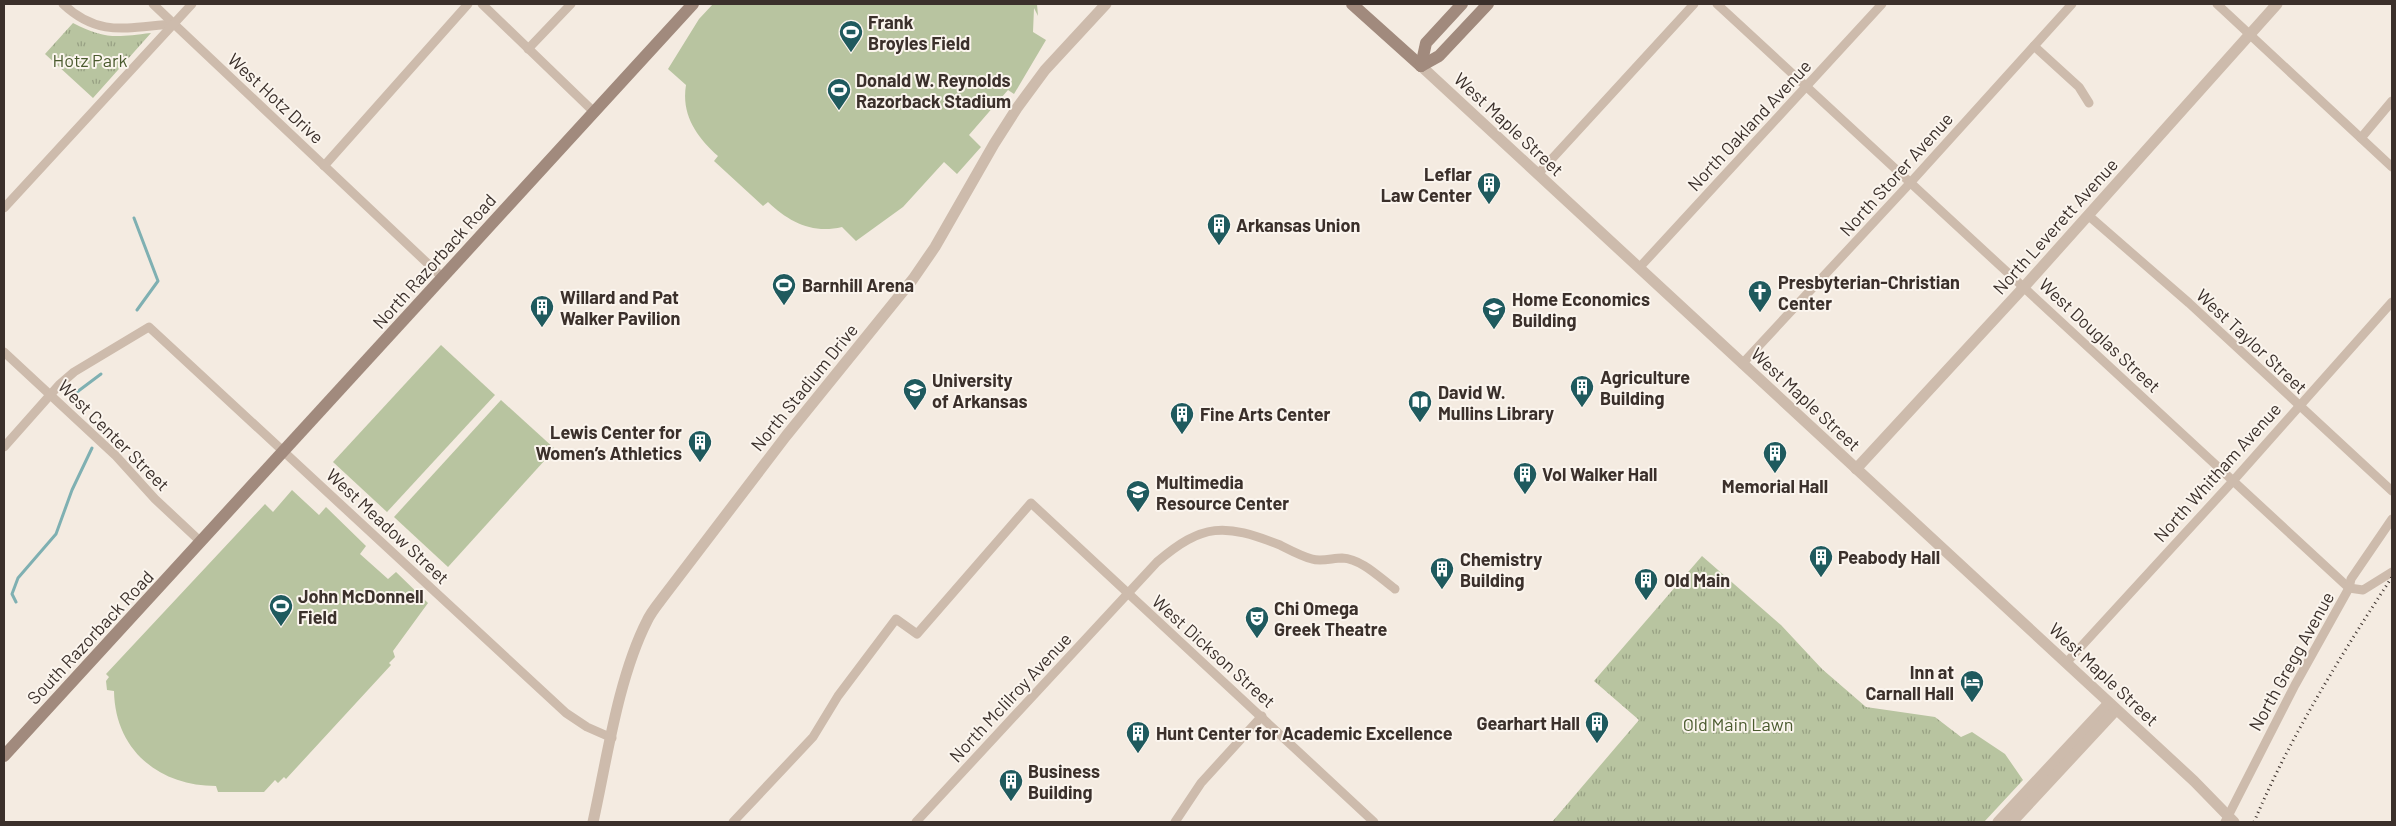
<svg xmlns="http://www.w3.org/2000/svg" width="2396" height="826" font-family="Barlow,sans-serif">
<defs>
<pattern id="park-tufts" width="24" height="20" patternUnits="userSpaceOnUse" patternTransform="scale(1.25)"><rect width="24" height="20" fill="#b8c4a0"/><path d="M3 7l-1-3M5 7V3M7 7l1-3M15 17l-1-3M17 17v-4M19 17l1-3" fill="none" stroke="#97a083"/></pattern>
</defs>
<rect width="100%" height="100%" fill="#f4ebe1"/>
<g fill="#b8c4a0">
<path d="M713,4H1037L1038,16L1034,8L1033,32L1046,40L1014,94L1008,90L969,135L981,147L957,174L944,162L903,207L856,241L842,227C812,234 789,222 768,202L763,206L714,161L718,156C697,137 681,115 686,85L668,69L699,19Z"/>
<path d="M441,345L495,395L387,512L333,462Z"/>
<path d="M501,400L555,449L448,567L394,517Z"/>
<path d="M292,490L319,515L326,507L366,546L360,554L388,579L396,572L428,603L393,651L395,657L389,663L391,665L286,779L284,777L278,783L275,780L264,792H218L216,786C159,786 115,750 114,691L107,690L106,681L109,677L106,674L265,504L273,512Z"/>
</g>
<g fill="url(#park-tufts)">
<path d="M73,23C106,40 116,37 151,33L93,98L45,54Z"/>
<path d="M1702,556L1781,625L1822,669L1866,707L1935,717L1961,737L1972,732L2005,754L2023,780L1984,822H1552L1639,720L1594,681Z"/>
</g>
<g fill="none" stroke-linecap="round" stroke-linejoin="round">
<g stroke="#7fb0b2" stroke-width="3">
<path d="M134,218L158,281L137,310"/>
<path d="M71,399L77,392L101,374"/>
<path d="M16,602L12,594L18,578L56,534L72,490L92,448"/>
</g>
<g stroke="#cdbbac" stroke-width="9">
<path d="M63,4C99,38 128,27 174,24L442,277"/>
<path d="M153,4L174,24"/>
<path d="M482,4L594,112"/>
<path d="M1717,4L2349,588L2363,590L2392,572"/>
<path d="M2217,4L2392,167"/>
<path d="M2034,46L2079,87L2089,103"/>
<path d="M528,49L571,4"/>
<path d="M2361,138L2392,101"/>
<path d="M324,166L468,4"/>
<path d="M1538,174L1694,4"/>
<path d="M4,208L192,4"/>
<path d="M2089,216L2189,303L2392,491"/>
<path d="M1639,268L1882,4"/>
<path d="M4,352L116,456L155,499L201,542"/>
<path d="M1742,364L1911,182L2072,4"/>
<path d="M4,447L59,385L74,372L149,327L566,713L587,727L612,738"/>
<path d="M2066,663L2233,481L2392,302"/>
<path d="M733,822L813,737L838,696L896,619L917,634L1031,503L1374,822"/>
<path d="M916,822L1157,562C1203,523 1224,523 1280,545C1290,550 1301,556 1312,559C1321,562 1333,558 1342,558C1362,559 1380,578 1395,589"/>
<path d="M1175,822L1201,783L1262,716"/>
<path d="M2225,822L2295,685L2349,588L2351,579L2392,519"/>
</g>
<g stroke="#cdbbac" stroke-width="11">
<path d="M1421,66L2194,781L2234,822"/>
<path d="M1856,469L2024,287L2277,4"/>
<path d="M593,822C607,759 618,678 647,621C651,612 658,604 664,596L786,436L913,279L935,247L994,144L1017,108L1045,70L1106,4"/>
<path d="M1998,822L2109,703"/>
<path d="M2012,822L2116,710"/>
</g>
<g stroke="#a18a7d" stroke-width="12">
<path d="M1352,4L1421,66"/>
<path d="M1421,66L1439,56L1488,4"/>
<path d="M1421,66L1426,43L1462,4"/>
<path d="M4,756L693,4"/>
</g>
<path stroke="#3b302b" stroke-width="3" stroke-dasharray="1 4" stroke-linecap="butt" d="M2254,822C2290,737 2341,655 2392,577"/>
</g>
<defs>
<g id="stadium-pin" transform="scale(1.25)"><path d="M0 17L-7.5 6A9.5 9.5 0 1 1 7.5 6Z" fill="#1f5a5e" stroke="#fbf5ee"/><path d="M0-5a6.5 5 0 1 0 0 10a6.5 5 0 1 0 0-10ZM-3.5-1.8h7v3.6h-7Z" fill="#fff"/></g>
<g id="building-pin" transform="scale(1.25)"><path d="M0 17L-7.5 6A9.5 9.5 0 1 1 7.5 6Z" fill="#1f5a5e" stroke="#fbf5ee"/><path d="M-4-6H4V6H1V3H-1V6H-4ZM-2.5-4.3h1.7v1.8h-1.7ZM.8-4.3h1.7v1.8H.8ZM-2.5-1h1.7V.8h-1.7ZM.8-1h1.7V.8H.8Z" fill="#fff"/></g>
<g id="church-pin" transform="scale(1.25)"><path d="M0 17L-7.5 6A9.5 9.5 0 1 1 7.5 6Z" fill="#1f5a5e" stroke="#fbf5ee"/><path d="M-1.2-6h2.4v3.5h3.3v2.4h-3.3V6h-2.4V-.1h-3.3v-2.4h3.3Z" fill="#fff"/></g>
<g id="university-pin" transform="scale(1.25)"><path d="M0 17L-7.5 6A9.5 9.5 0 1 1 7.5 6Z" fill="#1f5a5e" stroke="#fbf5ee"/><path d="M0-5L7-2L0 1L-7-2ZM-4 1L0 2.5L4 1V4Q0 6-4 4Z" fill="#fff"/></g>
<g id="library-pin" transform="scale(1.25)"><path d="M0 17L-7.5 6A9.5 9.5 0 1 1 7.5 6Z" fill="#1f5a5e" stroke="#fbf5ee"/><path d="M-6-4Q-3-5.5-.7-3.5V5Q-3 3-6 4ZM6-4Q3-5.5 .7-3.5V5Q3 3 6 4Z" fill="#fff"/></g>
<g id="theatre-pin" transform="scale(1.25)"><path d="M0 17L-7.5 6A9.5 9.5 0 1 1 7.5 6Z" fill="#1f5a5e" stroke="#fbf5ee"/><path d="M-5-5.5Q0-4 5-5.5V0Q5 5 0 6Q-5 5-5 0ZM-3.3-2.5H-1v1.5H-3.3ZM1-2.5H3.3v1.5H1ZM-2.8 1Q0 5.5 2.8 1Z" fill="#fff"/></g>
<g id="hotel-pin" transform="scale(1.25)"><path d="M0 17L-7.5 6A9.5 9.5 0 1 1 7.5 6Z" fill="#1f5a5e" stroke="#fbf5ee"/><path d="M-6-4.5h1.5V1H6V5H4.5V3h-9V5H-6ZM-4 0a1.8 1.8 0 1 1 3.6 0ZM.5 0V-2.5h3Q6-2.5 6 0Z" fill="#fff"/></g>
</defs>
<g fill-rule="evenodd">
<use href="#stadium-pin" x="851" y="32"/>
<use href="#stadium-pin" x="839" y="90"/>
<use href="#building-pin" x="1489" y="184"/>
<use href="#building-pin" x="1219" y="225"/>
<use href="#stadium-pin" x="784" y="285"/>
<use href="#church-pin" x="1760" y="292"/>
<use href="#building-pin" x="542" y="307"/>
<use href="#university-pin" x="1494" y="309"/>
<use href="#building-pin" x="1582" y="387"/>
<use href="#university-pin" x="915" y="390"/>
<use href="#library-pin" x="1420" y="402"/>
<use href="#building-pin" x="1182" y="414"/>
<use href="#building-pin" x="700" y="442"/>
<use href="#building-pin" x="1775" y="453"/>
<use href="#building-pin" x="1525" y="474"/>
<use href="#university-pin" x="1138" y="492"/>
<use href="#building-pin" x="1821" y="557"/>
<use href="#building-pin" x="1442" y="569"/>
<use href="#building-pin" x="1646" y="580"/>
<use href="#stadium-pin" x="281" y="606"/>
<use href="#theatre-pin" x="1257" y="618"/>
<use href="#hotel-pin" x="1972" y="682"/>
<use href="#building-pin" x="1597" y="723"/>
<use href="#building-pin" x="1138" y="733"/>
<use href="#building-pin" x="1011" y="781"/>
</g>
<g text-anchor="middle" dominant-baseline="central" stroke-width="4" stroke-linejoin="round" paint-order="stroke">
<g font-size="18" font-weight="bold" fill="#3b302b" stroke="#fbf5ee" text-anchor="start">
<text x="868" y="22">Frank<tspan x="868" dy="21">Broyles Field</tspan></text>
<text x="856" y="80">Donald W. Reynolds<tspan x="856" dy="21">Razorback Stadium</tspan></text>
<text x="1472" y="174" text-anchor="end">Leflar<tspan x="1472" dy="21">Law Center</tspan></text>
<text x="1236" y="225">Arkansas Union</text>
<text x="1778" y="282">Presbyterian-Christian<tspan x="1778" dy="21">Center</tspan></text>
<text x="802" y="285">Barnhill Arena</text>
<text x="560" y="297">Willard and Pat<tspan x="560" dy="21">Walker Pavilion</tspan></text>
<text x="1512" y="299">Home Economics<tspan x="1512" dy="21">Building</tspan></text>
<text x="1600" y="377">Agriculture<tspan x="1600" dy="21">Building</tspan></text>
<text x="932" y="380">University<tspan x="932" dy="21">of Arkansas</tspan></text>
<text x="1438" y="392">David W.<tspan x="1438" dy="21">Mullins Library</tspan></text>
<text x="1200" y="414">Fine Arts Center</text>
<text x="682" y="432" text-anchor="end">Lewis Center for<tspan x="682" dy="21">Women’s Athletics</tspan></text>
<text x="1542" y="474">Vol Walker Hall</text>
<text x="1156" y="482">Multimedia<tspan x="1156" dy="21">Resource Center</tspan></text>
<text x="1775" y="486" text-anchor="middle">Memorial Hall</text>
<text x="1838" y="557">Peabody Hall</text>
<text x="1460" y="559">Chemistry<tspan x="1460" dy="21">Building</tspan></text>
<text x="1664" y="580">Old Main</text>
<text x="298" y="596">John McDonnell<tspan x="298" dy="21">Field</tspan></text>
<text x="1274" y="608">Chi Omega<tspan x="1274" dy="21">Greek Theatre</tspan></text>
<text x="1954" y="672" text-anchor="end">Inn at<tspan x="1954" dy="21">Carnall Hall</tspan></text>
<text x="1580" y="723" text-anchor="end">Gearhart Hall</text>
<text x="1156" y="733">Hunt Center for Academic Excellence</text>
<text x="1028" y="771">Business<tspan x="1028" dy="21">Building</tspan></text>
</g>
<g font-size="18" fill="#4a5a2e" stroke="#fbf5ee">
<text x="90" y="60">Hotz Park</text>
<text x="1738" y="724">Old Main Lawn</text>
</g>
<g font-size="18" fill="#3b302b" stroke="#fbf5ee">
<text transform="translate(276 98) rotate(43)">West Hotz Drive</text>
<text transform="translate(1509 124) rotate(43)">West Maple Street</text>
<text transform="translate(1749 125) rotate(-47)">North Oakland Avenue</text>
<text transform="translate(1896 174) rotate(-48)">North Storer Avenue</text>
<text transform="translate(2055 226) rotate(-48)">North Leverett Avenue</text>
<text transform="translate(434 261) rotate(-48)">North Razorback Road</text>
<text transform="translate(2100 335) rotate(43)">West Douglas Street</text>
<text transform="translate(2252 341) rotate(43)">West Taylor Street</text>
<text transform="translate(804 387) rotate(-51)">North Stadium Drive</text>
<text transform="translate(1806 399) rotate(43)">West Maple Street</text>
<text transform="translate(114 435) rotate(45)">West Center Street</text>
<text transform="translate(2217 472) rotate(-48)">North Whitham Avenue</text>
<text transform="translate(388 526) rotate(43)">West Meadow Street</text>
<text transform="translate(90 637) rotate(-47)">South Razorback Road</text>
<text transform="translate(1214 651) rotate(42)">West Dickson Street</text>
<text transform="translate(2291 661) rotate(-61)">North Gregg Avenue</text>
<text transform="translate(2104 674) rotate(43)">West Maple Street</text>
<text transform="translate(1010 697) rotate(-47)">North McIilroy Avenue</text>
</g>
</g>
<rect width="2396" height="826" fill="none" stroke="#3b302b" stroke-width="10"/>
</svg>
